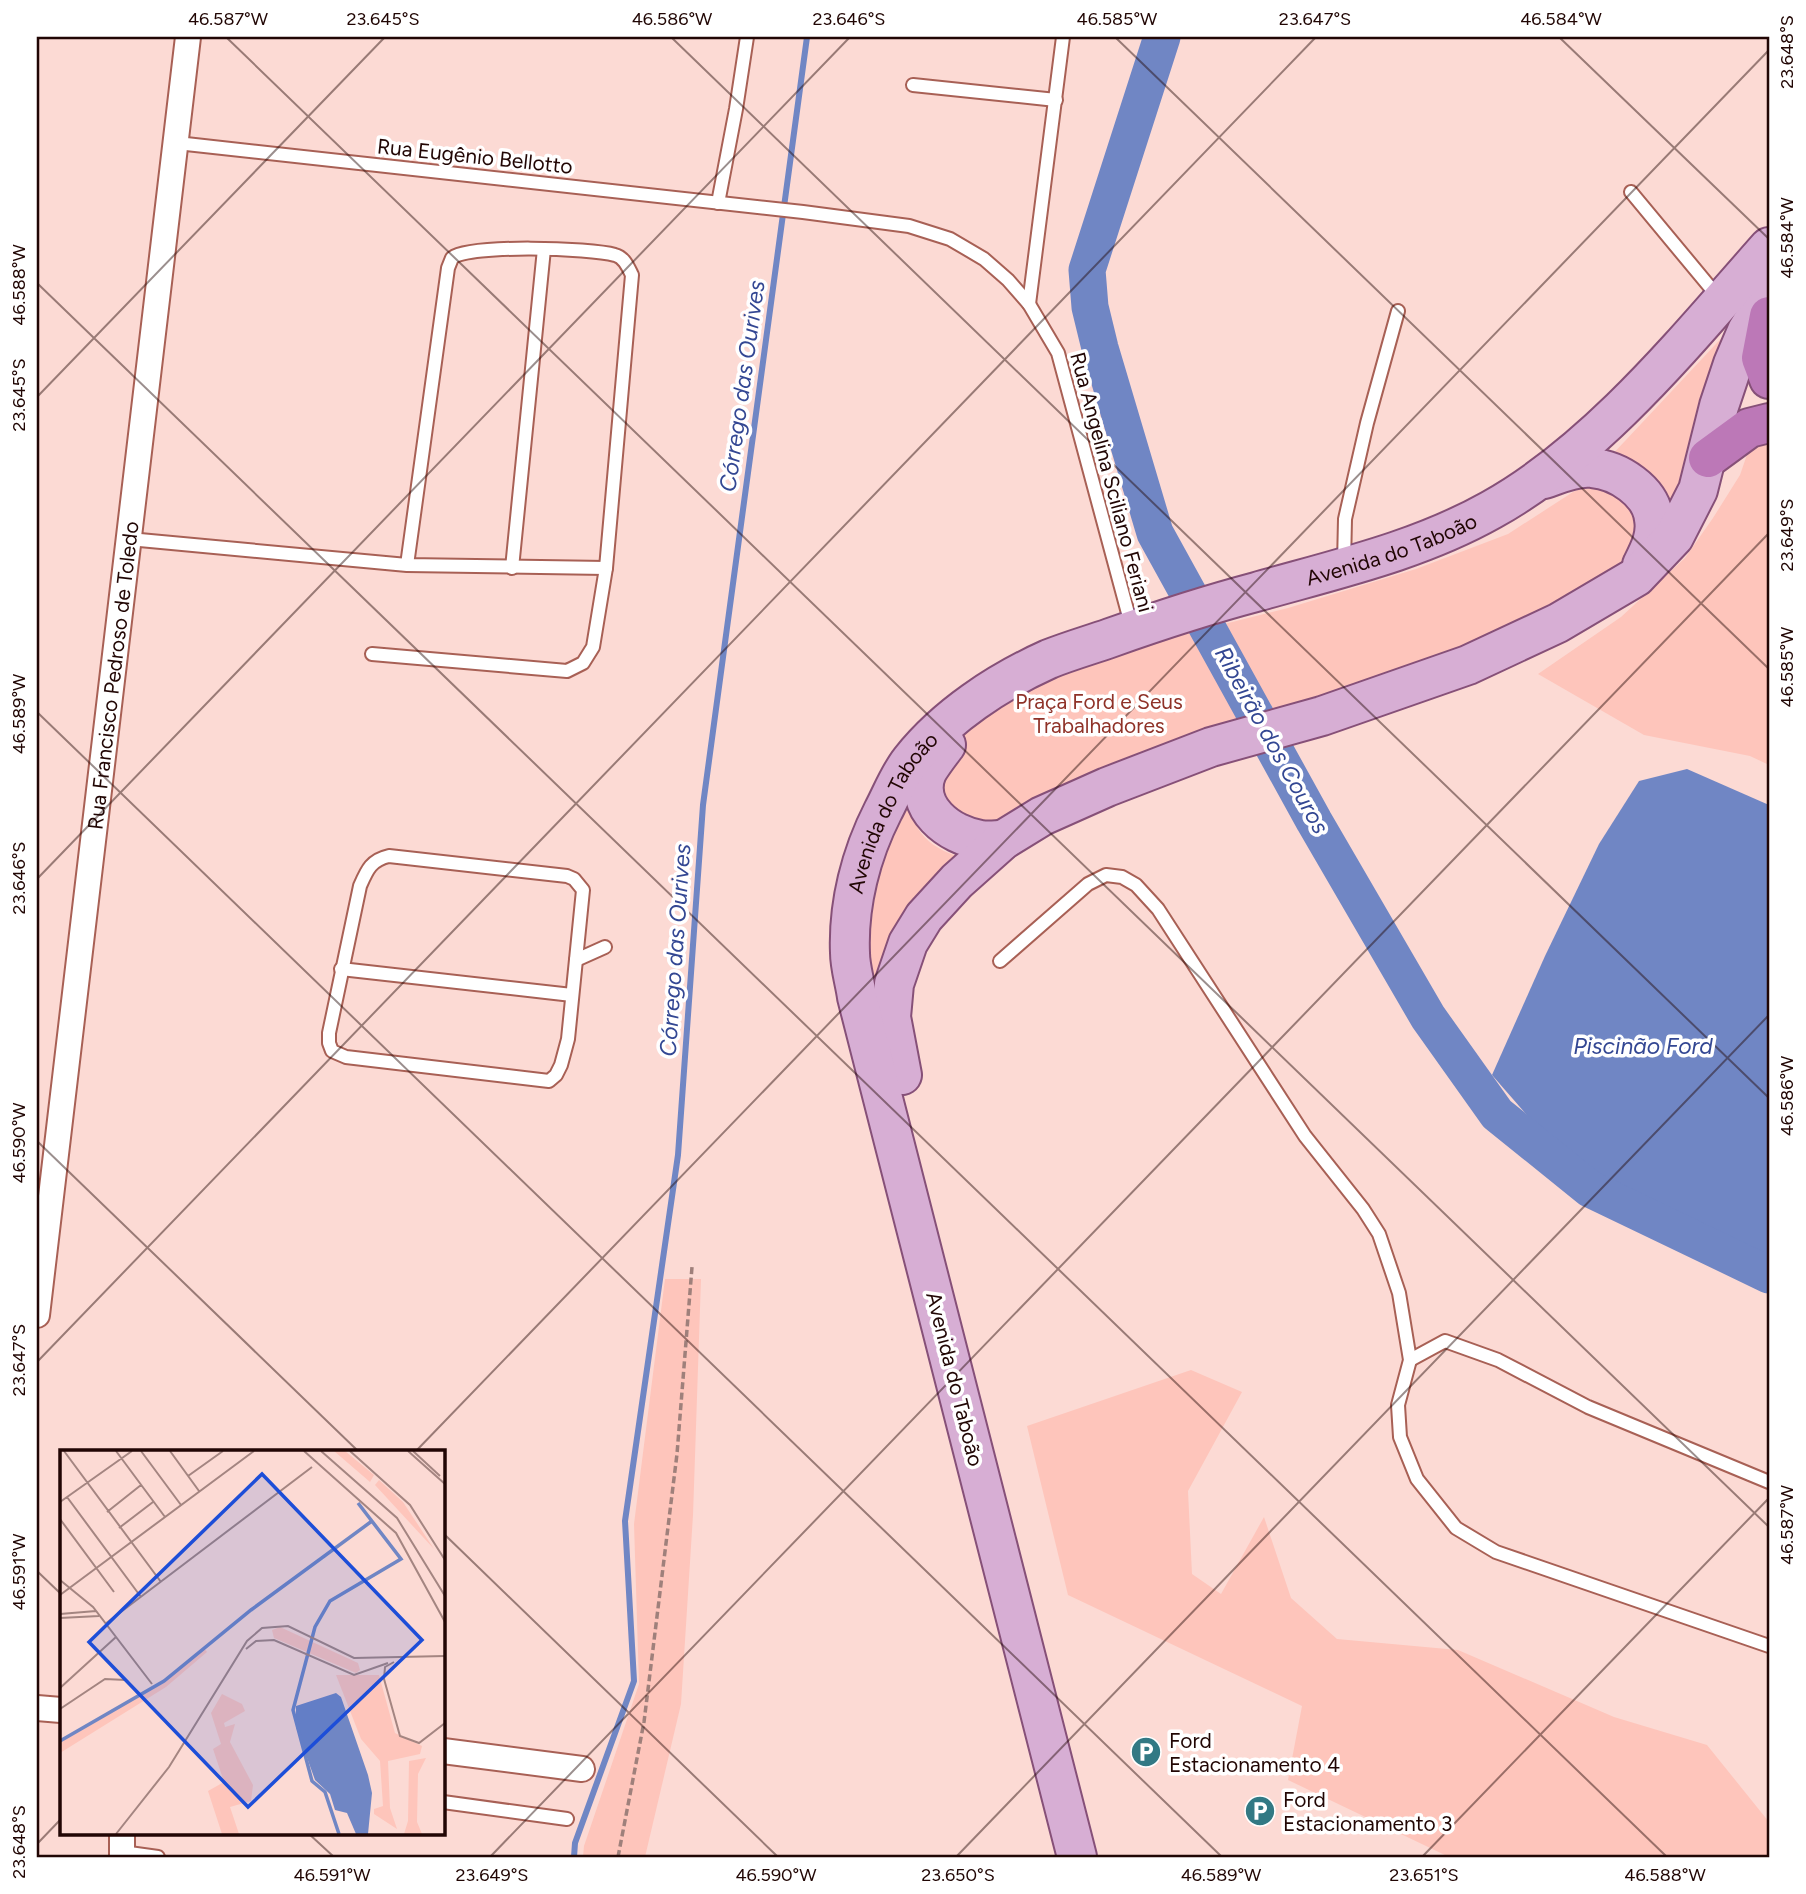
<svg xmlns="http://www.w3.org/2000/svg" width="1806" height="1894" font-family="Figtree,sans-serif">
<rect width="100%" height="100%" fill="#fcdad4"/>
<g fill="#fec5bb">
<path d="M1745,313L1687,496L1668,505C1654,470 1643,468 1610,457Z"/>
<path d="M1769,433V765L1750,756L1644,735L1538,674L1621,617L1685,558L1713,518L1740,475L1752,440Z"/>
<path d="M1604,483L1641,513L1634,552L1617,571L1451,657L986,827L949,819L938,780L960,734L999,698L1137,646L1288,608L1416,569L1508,534L1573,492L1589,485Z"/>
<path d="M910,791C909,834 931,849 969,860L868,1008L861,905Z"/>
<path d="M665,1279H701L693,1515L681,1704L645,1857H583L584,1846L639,1684L634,1524Z"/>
<path d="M1191,1370L1242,1392L1188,1491L1192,1574L1221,1594L1264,1517L1291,1598L1337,1639L1458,1650L1614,1717L1707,1745L1769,1822V1857H1449L1288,1780L1302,1706L1068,1595L1027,1426Z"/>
</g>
<path fill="#7086c4" d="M1687,769L1769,805V1260L1616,1186L1540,1130L1492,1075L1545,956L1599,844L1639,781Z"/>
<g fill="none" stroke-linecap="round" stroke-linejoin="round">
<path stroke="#7086c4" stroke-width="6" d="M574,1857L575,1843L634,1681L625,1521L678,1155L703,805L807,37"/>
<path stroke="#7086c4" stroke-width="37" d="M1162,37L1087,270L1090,307L1100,348L1155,533L1314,821L1428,1017L1497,1114L1590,1189L1769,1275"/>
<g stroke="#a86055" stroke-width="16">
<g id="lane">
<path d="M913,85L1056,100"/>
<path d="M177,143L803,212L909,226L950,239L984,259L1008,280L1029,304L1058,353L1132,628"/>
<path d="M1631,192L1719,298"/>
<path d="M718,203L736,109L747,37"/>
<path d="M1029,304L1063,37"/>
<path d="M129,539L407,565L606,568L632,275C628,267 624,257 615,255C590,248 470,244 452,258L448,268L407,565"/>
<path d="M1344,564L1345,519L1367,423L1398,311"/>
<path d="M512,568L544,249"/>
<path d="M372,654L567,671L583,663L593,647L606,568"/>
<path d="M389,856L567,876L574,879L583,890L568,1039L561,1065L556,1075L549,1081L346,1057L332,1051L329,1043V1033L360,886C367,870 371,860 389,856Z"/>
<path d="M576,960L605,947"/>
<path d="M1000,961L1088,884L1106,875L1122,877L1136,885L1158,909L1305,1136L1363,1209L1379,1234L1399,1293L1410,1360L1398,1405L1400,1437L1417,1479L1456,1528L1496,1552L1769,1646"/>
<path d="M341,969L572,995"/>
<path d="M1410,1360L1445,1341L1498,1360L1588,1407L1769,1482"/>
<path d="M443,1802L567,1819"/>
<path d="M122,1852L158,1857"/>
</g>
</g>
<g stroke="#a86055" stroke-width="28">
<g id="street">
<path id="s1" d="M37,1315L188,37"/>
<path d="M37,1708L61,1710"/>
<path d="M443,1751L582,1769"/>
<path d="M122,1857V1833"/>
</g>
</g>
<g stroke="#865078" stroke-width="42">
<g id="primary">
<path d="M1544,479C1559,474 1576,466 1592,468C1618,470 1651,491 1654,519C1657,536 1649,551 1642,565"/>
<path d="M946,745C940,753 932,763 927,772C912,807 950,836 981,840C988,841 996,840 1003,840"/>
<path d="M902,1075L891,1017L894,984L908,943L924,917L957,881L1003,840L1042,816L1107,787L1211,747L1322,716L1468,665L1558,623L1636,577L1674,537L1698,490L1719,406L1733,364L1747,331L1769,295"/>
<path id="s2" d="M1077,1857L857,997C855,982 850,967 850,953C848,904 861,854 883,811C892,794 899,775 911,760C946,716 998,682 1049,659C1069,651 1090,645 1110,638C1158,621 1207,605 1256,592C1337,569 1418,551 1491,510C1599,450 1688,338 1769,247"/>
</g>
</g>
<g stroke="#865078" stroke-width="42">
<g id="highway">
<path d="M1769,316L1761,358L1769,379"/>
<path d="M1708,458L1749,428L1769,423"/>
</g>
</g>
<path stroke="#9f807b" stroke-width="3.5" stroke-dasharray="7 3.5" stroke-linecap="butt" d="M618,1857L644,1722L677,1454L692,1267"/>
<use href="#lane" stroke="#fff" stroke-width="12"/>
<use href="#street" stroke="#fff" stroke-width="24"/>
<use href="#primary" stroke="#d7aed4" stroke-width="38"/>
<use href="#highway" stroke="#bc78b7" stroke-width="38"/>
</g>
<path fill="none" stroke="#210604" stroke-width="2" stroke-opacity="0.45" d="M226,37L1769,1527M671,37L1769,1098M1115,37L1769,669M1559,37L1769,239M37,283L1667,1857M37,397L385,37M37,712L1222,1857M37,879L850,37M37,1141L358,1451M37,1362L1316,37M416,1451L1769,50M443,1533L778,1857M37,1571L61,1594M308,1833L334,1857M37,1844L61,1819M490,1857L1769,533M956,1857L1769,1015M1422,1857L1769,1498"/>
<defs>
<g id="parking-disc" transform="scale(1.575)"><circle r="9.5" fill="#327984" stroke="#fff"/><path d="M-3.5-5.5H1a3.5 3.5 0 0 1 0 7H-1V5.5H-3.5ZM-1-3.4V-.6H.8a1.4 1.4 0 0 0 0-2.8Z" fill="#fff"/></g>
</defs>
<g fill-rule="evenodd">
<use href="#parking-disc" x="1146" y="1752"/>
<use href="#parking-disc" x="1260" y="1811"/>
</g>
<g text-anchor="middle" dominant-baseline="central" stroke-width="7" stroke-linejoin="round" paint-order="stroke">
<g font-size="21" fill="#210604" stroke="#fff">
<text transform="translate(475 156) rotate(6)">Rua Eugênio Bellotto</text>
<text transform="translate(1112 482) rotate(75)">Rua Angelina Sciliano Feriani</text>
<text stroke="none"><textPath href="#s2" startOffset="1670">Avenida do Taboão</textPath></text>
<text stroke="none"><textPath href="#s1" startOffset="644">Rua Francisco Pedroso de Toledo</textPath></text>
<text stroke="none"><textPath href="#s2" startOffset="1082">Avenida do Taboão</textPath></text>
<text transform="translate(955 1379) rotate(76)">Avenida do Taboão</text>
</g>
<g font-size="21" fill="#8f3228" stroke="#fff">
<text x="1099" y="701">Praça Ford e Seus<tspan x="1099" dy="24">Trabalhadores</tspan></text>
</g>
<g font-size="21" fill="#210604" stroke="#fff" text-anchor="start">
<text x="1169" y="1740">Ford<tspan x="1169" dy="24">Estacionamento 4</tspan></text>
<text x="1283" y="1799">Ford<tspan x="1283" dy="24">Estacionamento 3</tspan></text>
</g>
<g font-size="23" font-style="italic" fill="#334793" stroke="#fff">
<text transform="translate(742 386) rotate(-82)">Córrego das Ourives</text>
<text transform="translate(1272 740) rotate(61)">Ribeirão dos Couros</text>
<text transform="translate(675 950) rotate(-86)">Córrego das Ourives</text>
<text x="1643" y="1046">Piscinão Ford</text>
</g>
</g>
<g transform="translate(60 1450)">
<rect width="385" height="385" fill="#fcdad4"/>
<path d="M274,1H285L314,25L310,32ZM319,30L343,52L374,99L315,35ZM220,177L298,213L300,220L296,223L214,188L212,180ZM144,198L147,202L106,237L0,303V293L7,288L105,232ZM276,225H319L335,283L362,296L360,304L328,311L330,358L337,379L314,364V359L323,356L320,311L301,289ZM162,244L182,254L185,261L164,273L165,277L175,274L170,292L193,335L191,351L170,357L179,384H162L148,341L164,332L153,299L161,294L151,263ZM366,308L358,324L357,372L362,384H344L348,371L349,311Z" fill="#fec5bb"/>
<path d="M276,243L281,247L308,325L312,343L308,384H296L287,363L275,360L270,344L255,330L236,277V256Z" fill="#7086c4"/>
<path fill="none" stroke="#7086c4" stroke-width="3.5" d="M0,291L104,231L191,160L312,71M279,384L265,342L252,331L233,260L255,177L270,151L341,109L298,53"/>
<path fill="none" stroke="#a48581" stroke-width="2" d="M4,1L101,132M56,1L105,67M81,1L121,55M110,1L139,41M244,1L336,83L385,172M261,1L337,68L385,146M290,1L350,55L385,110M348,1L385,34M353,1L380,26M128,26L163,1M7,47L81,147M0,52L72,1M47,62L81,35M0,69L54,142M59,78L93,52M0,130L33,157L92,234M0,145L194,1M0,164L36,161M0,168L39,166M45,174L252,17M186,199L196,191L214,190L294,225L328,213M334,212L325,217L324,229L340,286L359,293L385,273M0,238L56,187M0,259L45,229L66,230M56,384L109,317L187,191L202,178L228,176L294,208L385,206"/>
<path fill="#1d4ed8" fill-opacity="0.15" stroke="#1d4ed8" stroke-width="3.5" d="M202,24L362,190L188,357L29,192Z"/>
<rect width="385" height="385" fill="none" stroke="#210604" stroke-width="3.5"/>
</g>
<rect width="1806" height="1894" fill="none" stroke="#ffffff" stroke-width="77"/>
<rect x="38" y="38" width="1730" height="1818" fill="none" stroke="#210604" stroke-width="2.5"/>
<g font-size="18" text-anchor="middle" fill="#210604">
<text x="228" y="25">46.587°W</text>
<text x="383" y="25">23.645°S</text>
<text x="672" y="25">46.586°W</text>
<text x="849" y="25">23.646°S</text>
<text x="1117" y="25">46.585°W</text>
<text x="1315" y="25">23.647°S</text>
<text x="1561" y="25">46.584°W</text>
<text transform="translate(1787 52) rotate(-90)" y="6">23.648°S</text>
<text transform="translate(1787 238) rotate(-90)" y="6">46.584°W</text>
<text transform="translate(19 285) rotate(-90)" y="6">46.588°W</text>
<text transform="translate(19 395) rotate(-90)" y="6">23.645°S</text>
<text transform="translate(1787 535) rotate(-90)" y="6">23.649°S</text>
<text transform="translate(1787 667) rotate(-90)" y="6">46.585°W</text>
<text transform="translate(19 714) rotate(-90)" y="6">46.589°W</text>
<text transform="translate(19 878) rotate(-90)" y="6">23.646°S</text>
<text transform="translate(1787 1096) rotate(-90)" y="6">46.586°W</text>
<text transform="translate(19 1143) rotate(-90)" y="6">46.590°W</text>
<text transform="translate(19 1360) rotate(-90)" y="6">23.647°S</text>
<text transform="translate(1787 1525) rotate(-90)" y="6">46.587°W</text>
<text transform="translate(19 1572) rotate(-90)" y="6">46.591°W</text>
<text transform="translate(19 1842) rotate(-90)" y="6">23.648°S</text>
<text x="332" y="1881">46.591°W</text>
<text x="492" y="1881">23.649°S</text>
<text x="776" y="1881">46.590°W</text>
<text x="958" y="1881">23.650°S</text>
<text x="1221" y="1881">46.589°W</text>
<text x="1424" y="1881">23.651°S</text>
<text x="1665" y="1881">46.588°W</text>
</g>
</svg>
